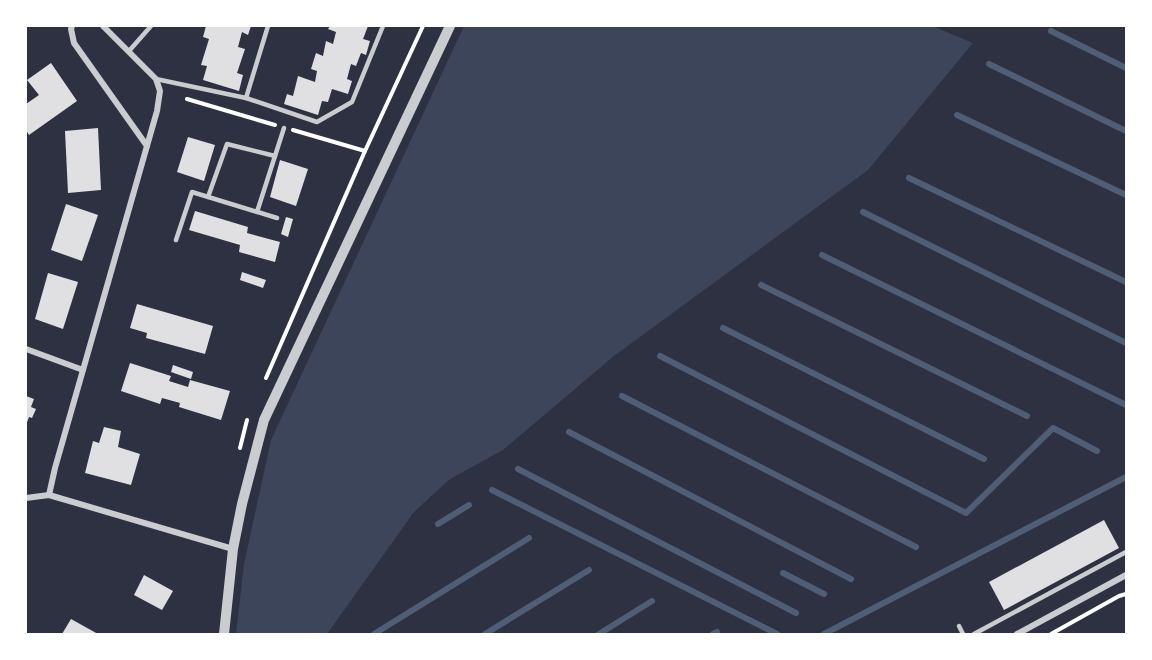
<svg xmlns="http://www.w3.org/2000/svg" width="1152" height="660" font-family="Lato,sans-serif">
<rect width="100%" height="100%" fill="#2d3142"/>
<path fill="#3c4559" d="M464,26H932L973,43L868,170L614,356L503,450L450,479L414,512L327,634H236L244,564L271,440Z"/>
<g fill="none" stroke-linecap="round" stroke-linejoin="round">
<g stroke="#4f5d75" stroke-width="6">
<path d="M1051,31L1126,68"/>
<path d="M989,64L1126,131"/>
<path d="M957,115L1126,195"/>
<path d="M909,178L1126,282"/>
<path d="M863,212L1126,343"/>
<path d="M822,255L1126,405"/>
<path d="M761,285L1027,416"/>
<path d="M723,328L984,459"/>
<path d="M660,356L966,513L1053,428L1097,451"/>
<path d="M622,396L916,547"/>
<path d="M569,432L851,579"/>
<path d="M518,469L796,613"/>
<path d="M492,490L777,634"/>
<path d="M438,524L469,505"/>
<path d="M783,573L824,594"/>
<path d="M374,634L529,538"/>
<path d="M485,634L589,570"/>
<path d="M599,634L652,601"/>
<path d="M713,634L717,632"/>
<path d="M824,634L1126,477"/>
</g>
</g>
<g fill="#e0e0e3">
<path d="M206,26H251L248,35L242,32L238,47L245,49L237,73L243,75L239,91L203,80L207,66L201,65L209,39L203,37Z"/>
<path d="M330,26H368L363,39L370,41L366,55L361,53L356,66L351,64L347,79L352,81L348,94L332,89L328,102L322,101L318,115L284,104L287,94L293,96L298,76L315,82L317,71L311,69L316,53L323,56L326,41L333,44L336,32L328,29Z"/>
<path d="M51,63L77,101L29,135L26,130V104L39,95L27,80Z"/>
<path d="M98,128L101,190L68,193L65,131Z"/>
<path d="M188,137L215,145L204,181L177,172Z"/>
<path d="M280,160L308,169L296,206L270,197Z"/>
<path d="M66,204L98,215L82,261L51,250Z"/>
<path d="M195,211L248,227L247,233L280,242L275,262L239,252L240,245L189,230Z"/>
<path d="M286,217L293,219L288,237L281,234Z"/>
<path d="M242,272L266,280L263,288L240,280Z"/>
<path d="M48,273L78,282L63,329L35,319Z"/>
<path d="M137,304L213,326L205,354L146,338L147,333L130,328Z"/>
<path d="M130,363L171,376L169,381L188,387L190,380L230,391L221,420L179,407L180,403L162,398L160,404L121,391Z"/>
<path d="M173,365L193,372L191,379L171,372Z"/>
<path d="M26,396L34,399L31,407L36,409L32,418L29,417L26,425Z"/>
<path d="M104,427L121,431L118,447L140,454L131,485L85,473L93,441L99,443Z"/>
<path d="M1104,520L1119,548L1004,610L989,582Z"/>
<path d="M144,575L173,591L162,610L134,595Z"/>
<path d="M71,619L98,634H62Z"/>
</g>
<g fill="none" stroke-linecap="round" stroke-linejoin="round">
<g stroke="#fff" stroke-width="4">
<path d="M187,99L275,125"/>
<path d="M293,130L365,151"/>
<path d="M266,378L365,151L423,26"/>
<path d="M240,448L247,420"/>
<path d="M1051,634L1119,596L1126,594"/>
</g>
<g stroke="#caccd0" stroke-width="4.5">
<path d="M129,51L151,26"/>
<path d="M156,79L246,98L317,122L352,102L383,26"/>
<path d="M246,98L268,26"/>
<path d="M208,197L227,144L275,156"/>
<path d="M257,212L284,128"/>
<path d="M176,240L192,192L277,218"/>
<path d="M959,626L963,634"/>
<path d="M974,634L1126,552"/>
</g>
<g stroke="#caccd0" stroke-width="6">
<path d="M72,26L71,29L74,43L147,146"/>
<path d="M26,349L83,370"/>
<path d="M49,495L55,468L157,111L160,91L156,79L103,26"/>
<path d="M26,498L49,495L233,549"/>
<path d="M1017,634L1126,575"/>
</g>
<path stroke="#caccd0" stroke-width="10" d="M224,634L233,549L242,504L264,420L450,26"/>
</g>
<rect width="1152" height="660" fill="none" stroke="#ffffff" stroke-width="54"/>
</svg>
